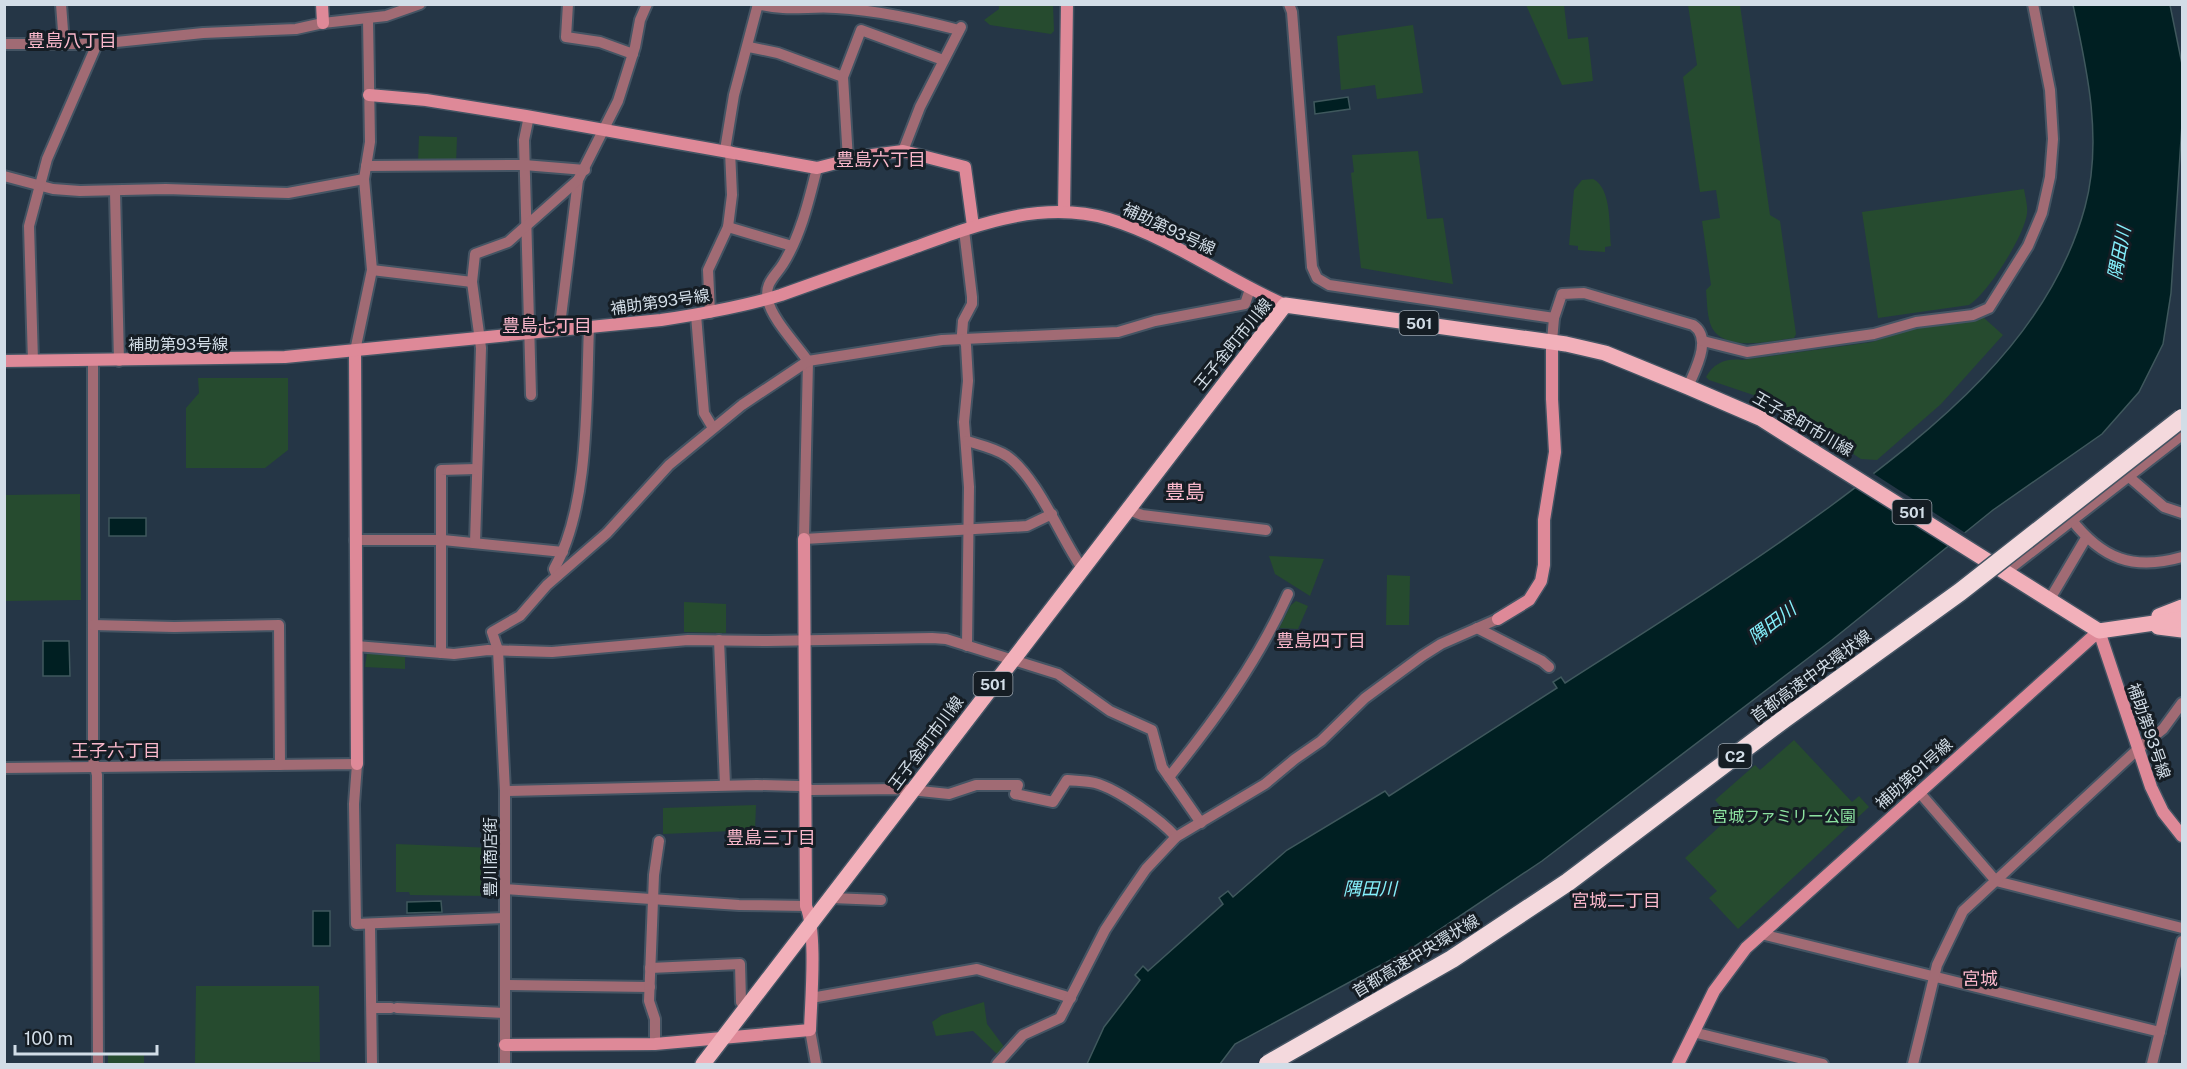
<svg xmlns="http://www.w3.org/2000/svg" width="2187" height="1069" font-family="'Public Sans','Noto Sans JP',sans-serif">
<rect width="100%" height="100%" fill="#253646"/>
<g fill="#264b2f">
<path d="M999,5H1053L1054,31L1051,34L990,25L984,20L999,9Z"/>
<path d="M1526,5H1564L1568,39L1588,37L1593,81L1562,85Z"/>
<path d="M1688,5H1740L1770,215L1780,221L1796,334L1794,338C1771,341 1720,354 1710,323C1707,313 1707,300 1706,290L1711,285L1702,221L1720,218L1716,190L1700,192L1683,77L1697,65Z"/>
<path d="M1413,25L1423,93L1377,99L1375,85L1341,90L1337,36Z"/>
<path d="M419,136L457,137L456,163H418Z"/>
<path d="M1418,151L1427,219L1443,218L1453,284L1361,268L1351,173L1354,172L1352,155Z"/>
<path d="M1593,179C1612,188 1609,227 1611,246L1605,247V252L1578,250V246L1569,245L1574,190L1582,180Z"/>
<path d="M2024,189C2025,196 2028,206 2027,213C2025,235 1988,293 1969,305L1878,318L1862,212Z"/>
<path d="M1983,317L2003,335L1941,404L1877,460L1861,459L1771,401L1709,380L1706,377C1714,363 1726,358 1742,360L1872,342L1917,327Z"/>
<path d="M198,378H288V450L265,468H186V408L199,393Z"/>
<path d="M80,494L81,600L5,601V495Z"/>
<path d="M1269,556L1324,559L1310,596L1275,574Z"/>
<path d="M1387,575L1410,576L1409,625H1386Z"/>
<path d="M1296,601L1308,606L1298,629L1279,628L1291,605Z"/>
<path d="M684,602L726,604V633L684,632Z"/>
<path d="M367,653L405,657V669L365,667Z"/>
<path d="M1794,740L1852,802L1859,796L1869,807L1738,929L1709,898L1717,891L1685,858L1730,817L1715,800L1755,765L1760,770Z"/>
<path d="M756,805L755,830L663,834V808Z"/>
<path d="M396,844L493,848L492,896L410,895L409,892H396Z"/>
<path d="M196,986H319L320,1062L195,1064Z"/>
<path d="M984,1002L987,1024L1005,1048L998,1055L973,1031L936,1036L932,1022L942,1015Z"/>
<rect x="108" y="1053" width="36" height="11"/>
</g>
<g fill="#001f22" stroke="#3f585d" stroke-width="1.5">
<path d="M2073,5H2170L2182,64V124L2171,293L2163,344L2139,392L2102,434L1993,510L1832,640L1542,861L1409,950L1235,1044L1220,1064H1087L1104,1027L1140,980L1135,975L1143,966L1148,971L1223,904L1219,898L1228,891L1233,897L1287,850L1385,791L1389,796L1557,688L1553,682L1561,677L1565,683C1654,626 1743,570 1828,508C1934,429 2049,340 2085,207C2103,140 2087,69 2073,5Z"/>
<path d="M1348,97L1350,109L1315,114L1314,102Z"/>
<rect x="109" y="518" width="37" height="18"/>
<path d="M43,641H69L70,676H43Z"/>
<path d="M441,901L442,912L407,913V902Z"/>
<rect x="313" y="911" width="17" height="35"/>
</g>
<path fill="#253646" d="M1871,472L1967,534L1952,546L1852,486Z"/>
<g fill="none" stroke-linecap="round" stroke-linejoin="round">
<g stroke="#445463" stroke-width="14">
<g id="street">
<path d="M61,4L64,44"/>
<path d="M568,4L566,37L600,42L633,54"/>
<path d="M1289,4L1292,12L1312,267L1317,278L1329,285L1554,318"/>
<path d="M4,44H97L203,33L296,29L323,23L386,16L420,4"/>
<path d="M749,47L778,53L843,77"/>
<path d="M529,116L524,140L531,395"/>
<path d="M725,150L734,95L758,4C785,12 809,6 836,8C877,10 919,20 959,30"/>
<path d="M903,151L920,107L961,27"/>
<path d="M848,160L843,77L861,30L943,60"/>
<path d="M366,166L524,165L585,170"/>
<path d="M4,176L53,189L80,191L166,189L288,193L364,179"/>
<path d="M115,192L119,361"/>
<path d="M728,227L792,246"/>
<path d="M964,230L972,297V304L963,321L962,334L966,345L968,381L964,422L969,487L967,646"/>
<path d="M372,270L472,282"/>
<path d="M710,313L708,270L728,227L732,195L730,151"/>
<path d="M696,315L704,413L713,428"/>
<path d="M562,330L561,317L578,180L618,101L635,47L640,20L647,4"/>
<path d="M1552,341L1554,318L1562,294L1584,293L1693,325C1713,338 1695,370 1688,387"/>
<path d="M1703,341L1747,352L1874,334L1916,322L1973,315L1989,308L2028,246L2042,213L2050,177L2053,139L2050,90L2033,4"/>
<path d="M355,351L372,270L364,179L370,142L368,19"/>
<path d="M33,361L29,226L47,159L97,44"/>
<path d="M93,361V759L97,775L98,1064"/>
<path d="M808,361L804,539L1027,526L1052,514"/>
<path d="M808,361C797,345 771,318 768,300C764,283 775,277 783,264C801,235 809,200 817,168"/>
<path d="M967,441C980,445 995,448 1007,456C1037,477 1061,538 1082,568"/>
<path d="M2128,476L2164,507L2182,513"/>
<path d="M1127,509L1142,515L1266,530"/>
<path d="M2071,519C2102,559 2133,571 2182,557"/>
<path d="M355,540H443L563,552"/>
<path d="M475,543L481,348L472,282L475,254L508,242L578,180"/>
<path d="M2007,571L2182,435"/>
<path d="M557,576L554,569C590,506 586,400 589,327"/>
<path d="M2050,599L2086,538"/>
<path d="M93,625L174,627L279,625L280,765"/>
<path d="M1477,628L1542,661L1549,667"/>
<path d="M719,640L725,785"/>
<path d="M356,646L454,654L488,650L552,652L688,640L768,641L932,638L946,639L1058,674L1110,711L1152,730L1162,767L1201,823"/>
<path d="M441,653V470L476,469"/>
<path d="M4,768L357,764L354,804L356,924L504,918"/>
<path d="M1169,777C1215,720 1258,661 1288,594"/>
<path d="M505,791L757,785L799,786L812,790L901,789L949,794L976,785H1018L1015,794L1053,802L1067,780C1076,781 1087,781 1095,783C1118,789 1161,820 1176,837"/>
<path d="M1919,792L1996,881L2182,928"/>
<path d="M504,889L739,905L806,906"/>
<path d="M832,898L881,900"/>
<path d="M368,924L370,927L372,1064"/>
<path d="M1761,934L2160,1032"/>
<path d="M650,968L740,964L741,1002L746,1008"/>
<path d="M505,985L650,987"/>
<path d="M811,998L977,969L1071,998"/>
<path d="M372,1008H391"/>
<path d="M397,1008L505,1013"/>
<path d="M810,1030L816,1064"/>
<path d="M1693,1032L1823,1064"/>
<path d="M655,1044V1019L649,1001L654,875L659,841"/>
<path d="M505,1064V791L498,650L492,632L520,616L547,585L607,533L669,465L742,405L808,361L942,340L1118,332L1155,321L1245,304L1250,289"/>
<path d="M997,1064L1023,1035L1060,1018L1105,930L1124,901L1146,869L1176,837L1265,784L1295,759L1321,741L1365,698L1422,656L1441,644L1498,619"/>
<path d="M1913,1064L1937,965L1963,911L2138,749L2163,729L2182,703"/>
<path d="M2152,1064L2182,941"/>
</g>
</g>
<g stroke="#445463" stroke-width="15">
<g id="secondary">
<path d="M322,4L323,23"/>
<path d="M369,95L426,100L526,116L817,168L864,156L903,151L965,167L973,226"/>
<path d="M1064,212L1067,4"/>
<path d="M355,351L357,764"/>
<path d="M4,361L285,357L661,320C701,314 742,307 781,295C824,280 867,264 910,249C974,226 1040,199 1109,219C1172,238 1225,279 1285,305"/>
<path d="M1498,619L1529,600L1541,581L1544,565V520L1555,452L1552,399V341"/>
<path d="M505,1045L655,1044L810,1030C811,999 817,932 806,906L804,539"/>
<path d="M1678,1064L1714,991L1746,948L2099,631L2151,787L2163,812L2182,836"/>
</g>
</g>
<g stroke="#445463" stroke-width="18">
<g id="primary">
<path d="M2159,616L2182,607"/>
<path d="M2158,627L2182,630"/>
<path d="M703,1064L1285,305L1566,344L1605,353L1688,387L1760,418L2099,631L2182,619"/>
</g>
</g>
<use href="#street" stroke="#a16b74" stroke-width="10"/>
<use href="#secondary" stroke="#de8998" stroke-width="12"/>
<use href="#primary" stroke="#f2b0ba" stroke-width="15"/>
<g stroke="#445463" stroke-width="21" stroke-linecap="butt">
<path id="highway-bridge" d="M1268,1064L1452,959L1568,882L1784,719L1960,592L2182,418"/>
</g>
<use href="#highway-bridge" stroke="#f4d9dd" stroke-width="18"/>
</g>
<g text-anchor="middle" dominant-baseline="central" stroke-width="6" stroke-linejoin="round" paint-order="stroke">
<g fill="#151d24" stroke="#99a3ac" stroke-width="1.5">
<rect x="1399.5" y="311" width="39" height="24" rx="4.5"/>
<rect x="1892.5" y="500" width="39" height="24" rx="4.5"/>
<rect x="973.5" y="672" width="39" height="24" rx="4.5"/>
<rect x="1718.5" y="744" width="33" height="24" rx="4.5"/>
</g>
<g font-size="15" font-weight="bold" fill="#d2dde7">
<text x="1419" y="323">501</text>
<text x="1912" y="512">501</text>
<text x="993" y="684">501</text>
<text x="1735" y="756">C2</text>
</g>
<g font-size="16" fill="#d2dde7" stroke="#151d24">
<text transform="translate(1169 229) rotate(25)">補助第93号線</text>
<text transform="translate(660 302) rotate(-8)">補助第93号線</text>
<text x="178" y="344">補助第93号線</text>
<text transform="translate(1233 344) rotate(-51)">王子金町市川線</text>
<text transform="translate(1803 424) rotate(30)">王子金町市川線</text>
<text transform="translate(1811 676) rotate(-36)">首都高速中央環状線</text>
<text transform="translate(2149 731) rotate(71)">補助第93号線</text>
<text transform="translate(926 743) rotate(-53)">王子金町市川線</text>
<text transform="translate(1914 774) rotate(-42)">補助第91号線</text>
<text transform="translate(490 857) rotate(-90)">豊川商店街</text>
<text transform="translate(1416 956) rotate(-31)">首都高速中央環状線</text>
</g>
<g font-size="16" fill="#8ce2a0" stroke="#151d24">
<text x="1784" y="816">宮城ファミリー公園</text>
</g>
<g font-size="18" fill="#fab8cb" stroke="#151d24">
<text x="72" y="40">豊島八丁目</text>
<text x="881" y="159">豊島六丁目</text>
<text x="547" y="325">豊島七丁目</text>
<text x="1321" y="640">豊島四丁目</text>
<text x="116" y="750">王子六丁目</text>
<text x="771" y="837">豊島三丁目</text>
<text x="1616" y="900">宮城二丁目</text>
<text x="1980" y="978">宮城</text>
</g>
<g font-size="18" font-style="italic" fill="#85f0fc" stroke="#151d24">
<text transform="translate(2119 253) rotate(-79)">隅田川</text>
<text transform="translate(1772 623) rotate(-37)">隅田川</text>
<text x="1370" y="888">隅田川</text>
</g>
<g font-size="20" fill="#fab8cb" stroke="#151d24">
<text x="1185" y="492">豊島</text>
</g>
</g>
<rect width="2187" height="1069" fill="none" stroke="#d2dde7" stroke-width="12"/>
<path d="M15 1045v9h142v-9" fill="none" stroke="#d2dde7" stroke-width="3"/>
<text x="24" y="1045" font-size="18" fill="#d2dde7" stroke="#151d24" stroke-width="4.5" paint-order="stroke">100 m</text>
</svg>
